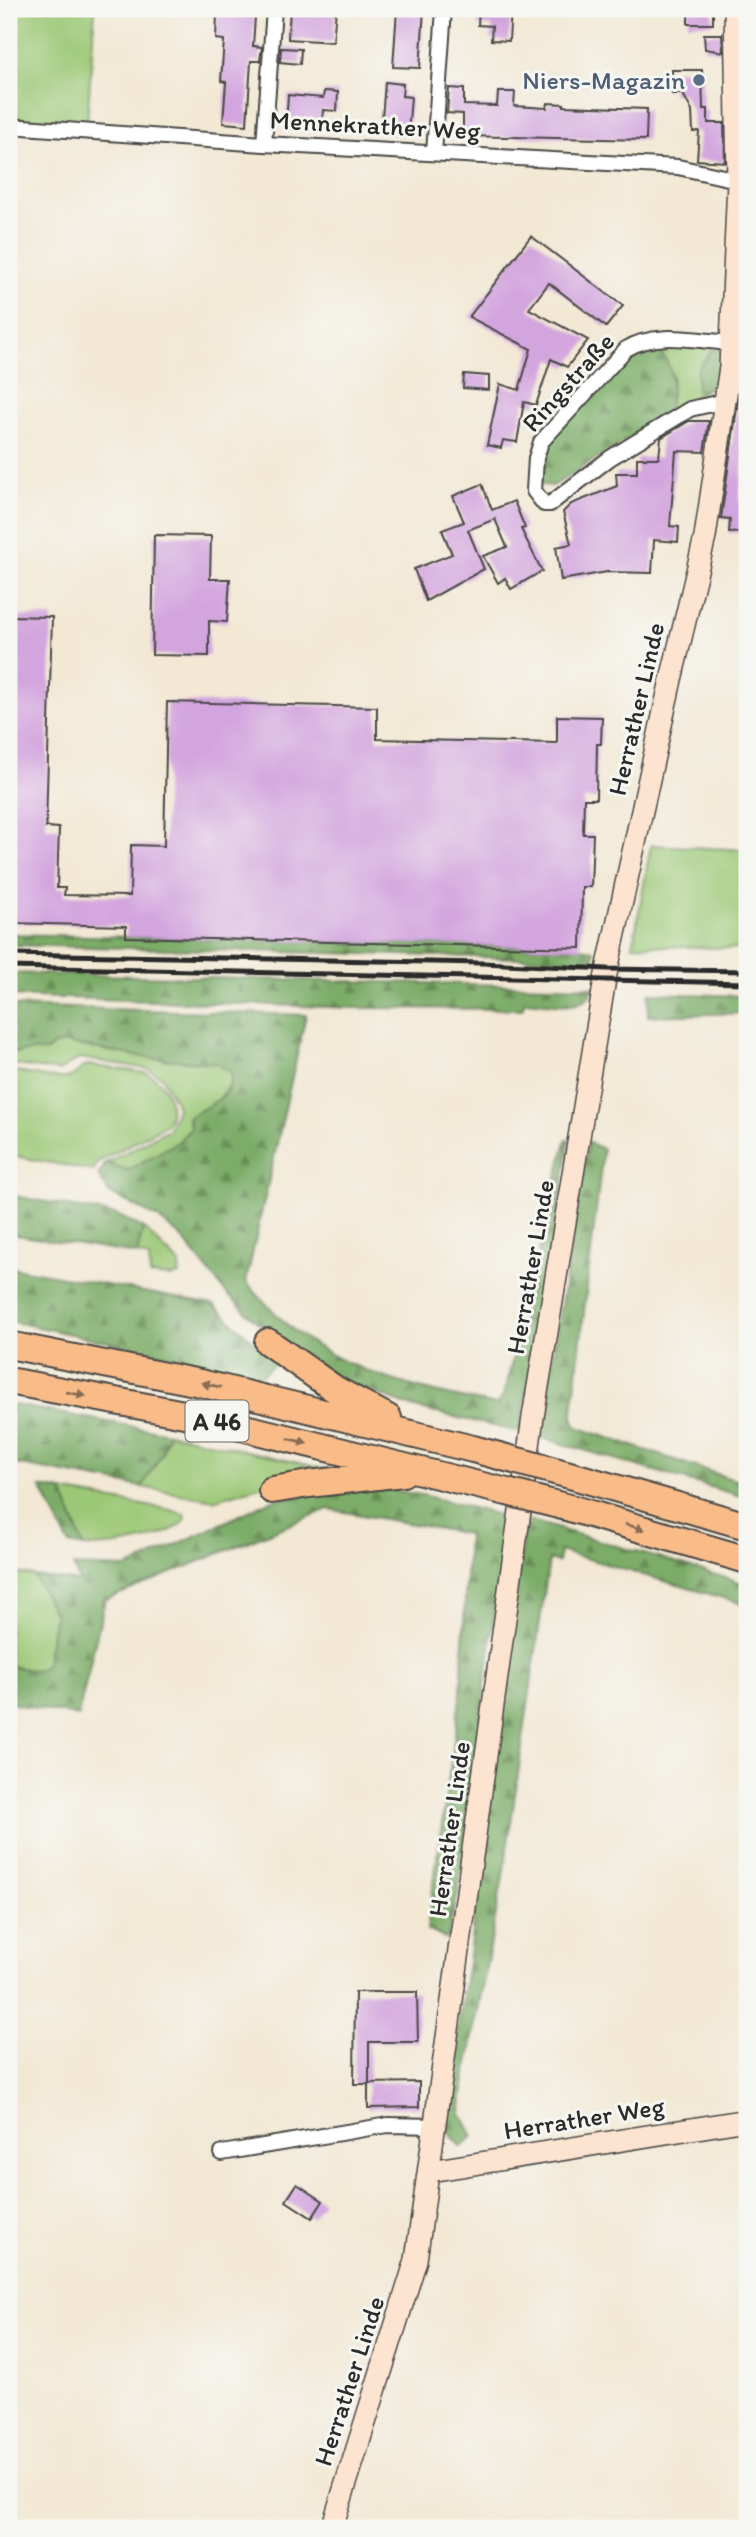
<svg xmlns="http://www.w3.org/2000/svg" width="756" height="2537" font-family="Itim,sans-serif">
<defs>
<pattern id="forest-firs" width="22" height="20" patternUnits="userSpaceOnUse" patternTransform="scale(1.75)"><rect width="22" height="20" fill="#7cac67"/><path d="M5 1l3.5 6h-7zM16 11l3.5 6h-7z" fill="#668c55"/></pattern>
</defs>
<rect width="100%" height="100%" fill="#f6f6f2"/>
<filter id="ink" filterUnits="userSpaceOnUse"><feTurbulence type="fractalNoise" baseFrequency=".0143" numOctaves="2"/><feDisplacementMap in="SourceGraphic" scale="14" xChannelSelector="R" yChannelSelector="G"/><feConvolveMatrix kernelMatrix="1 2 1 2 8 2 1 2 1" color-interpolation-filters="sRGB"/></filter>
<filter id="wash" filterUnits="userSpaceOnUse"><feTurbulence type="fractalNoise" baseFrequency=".00686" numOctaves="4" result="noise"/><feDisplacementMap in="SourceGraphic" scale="28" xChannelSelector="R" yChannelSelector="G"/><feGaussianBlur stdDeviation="1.57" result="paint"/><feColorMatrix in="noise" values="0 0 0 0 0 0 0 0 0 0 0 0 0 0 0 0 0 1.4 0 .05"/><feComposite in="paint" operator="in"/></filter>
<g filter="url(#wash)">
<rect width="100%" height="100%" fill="#f2e8d4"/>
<g fill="#9bc876" stroke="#637a50" stroke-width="2">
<path d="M9,9H95L87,125L9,121Z"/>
<path d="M674,345L713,349L697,370V390L701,392L668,414L673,377L657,346Z"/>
<path d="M651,845L747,850V949L633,945Z"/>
<path d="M65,1043L149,1058L215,1063L231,1072L232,1081L217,1102L188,1118L191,1128L178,1142L128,1170L106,1163L169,1129L177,1108L175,1101L162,1077L148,1069L80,1058L59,1071L9,1064V1054L28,1051H47L54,1045Z"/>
<path d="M88,1065L147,1073C167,1083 176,1104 167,1124L98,1162L93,1171L9,1155V1070C22,1072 59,1082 70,1077C77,1074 80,1068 88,1065Z"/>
<path d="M143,1228L180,1264L179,1275L171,1277L150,1275L149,1258L137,1254Z"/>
<path d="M169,1433L330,1470L283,1479L214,1500L142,1487L161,1455Z"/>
<path d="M62,1491L171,1510L184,1514L186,1518C170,1541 111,1547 84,1547Z"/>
<path d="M9,1572L34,1576L55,1614L46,1664L37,1671L9,1666Z"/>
</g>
<g fill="url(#forest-firs)" stroke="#546c49" stroke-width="2">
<path d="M657,346C677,372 672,383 668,414L553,486L542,485L539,476L544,446L628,357Z"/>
<path d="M713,349L722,350L723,380L701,392L697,390V370Z"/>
<path d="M9,934L581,948L594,950V960L9,945Z"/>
<path d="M9,973L594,987C586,1014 547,1002 525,1001L522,1009L356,1008L9,996Z"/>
<path d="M649,993L747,996V1013L648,1016Z"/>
<path d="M9,1006L306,1015L246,1282C262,1299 278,1318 296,1332C353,1375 427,1392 497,1405L504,1394L566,1140H570L520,1432L415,1408L348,1383L272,1336L227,1294L181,1237L158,1218L109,1193L98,1176L106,1163L128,1170L178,1142L191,1128L188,1118C205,1106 235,1098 231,1072L215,1063L149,1058L65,1043L54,1045L47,1051H28L9,1054Z"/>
<path d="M588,1142L603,1149L574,1399L573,1416L576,1427L747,1484V1498L539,1437Z"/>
<path d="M9,1195L117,1215L143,1228L137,1254L9,1234Z"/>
<path d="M9,1267L214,1305L276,1362L262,1375L9,1321Z"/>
<path d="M9,1404L169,1433L161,1455L142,1487L9,1463Z"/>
<path d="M367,1486L423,1495L507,1517L458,1893L447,1939L427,1930L461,1692L468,1534L328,1509L105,1600L78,1716L9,1703V1666L37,1671L46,1664L55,1614L34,1576L80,1582L73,1566L127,1568L272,1500Z"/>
<path d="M41,1487L62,1491L84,1547L69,1544Z"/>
<path d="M525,1519L747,1584V1605L560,1551L558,1562L549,1560L504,1871L462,2096L461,2114L473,2136L462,2147L446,2130V2100L468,1963Z"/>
</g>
<g id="blocks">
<g fill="#d3a5de">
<path d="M290,9H336L333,42L288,39Z"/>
<path d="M397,9H424L420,68L393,67Z"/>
<path d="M479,9H511L509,41L491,40L492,26L478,25Z"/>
<rect x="688" y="9" width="25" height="15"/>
<path d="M217,14L255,17L253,46L262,47L260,61H251L247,125L223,123L226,82L221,81L224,40L216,39Z"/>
<path d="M704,34H722L723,52L705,49Z"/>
<path d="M281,48L301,49L300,64L280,62Z"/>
<path d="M672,70H702L703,109H708V123H724L725,162L697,160L699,131L693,132L692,111L683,94H672Z"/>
<path d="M385,82L403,84L402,96L411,97L408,135L386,134V132L381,131Z"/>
<path d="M449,88L464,89V105L497,106L498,92H515L514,106L547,108L548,103L564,104V106L647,109L646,140L463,136V114L447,113Z"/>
<path d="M324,91L338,92L337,111L323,110L322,126L286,124L288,95L323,98Z"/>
<path d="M531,236L623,306L606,327L549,283L529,309L588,340L567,367L551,359L536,405L524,402L517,442L503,440L501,448L487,445L500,384L519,390L531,349L469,317Z"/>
<path d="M742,373H747V445H745L739,501L747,502L745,532L729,533L730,519L721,518Z"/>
<path d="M464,374L489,376V390L463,388Z"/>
<path d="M689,421H709L704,452L676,451L670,526L679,527L678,542L654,540L652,573L607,572L561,580L556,547L571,544L563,512L571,504L617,486L616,473H637V458H659L661,438Z"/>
<path d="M482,484L492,510L514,501L525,528L521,529L542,571L511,589L505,578L498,583L483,556L507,547L495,519L468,530L484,569L426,601L414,569L452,554L442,530L464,522L453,496Z"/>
<path d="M154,535L211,536L210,579H230L227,622L209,621V656L152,655Z"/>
<path d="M9,616L52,617L46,827L59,828L57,888H65L64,895L130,896L131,845L164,846L167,702L377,707V739L557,743V716L602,717L601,744H597L596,799H584L583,834H593L591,887H582L581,948L126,937V926L9,923Z"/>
<path d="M355,1992H417L418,2042H369V2083L419,2082V2107L368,2108V2084H354Z"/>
<path d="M297,2184L323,2201L312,2218L286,2201Z"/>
</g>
</g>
</g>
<g filter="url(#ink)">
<use href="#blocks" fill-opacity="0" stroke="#494744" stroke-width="2"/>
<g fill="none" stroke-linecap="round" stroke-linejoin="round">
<g stroke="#494744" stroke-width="18">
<g id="street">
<path d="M9,126L264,144L678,167L746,182"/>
<path d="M264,144L274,9"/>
<path d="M434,153L444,9"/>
<path d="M725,401L690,409L610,458L550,504H544L534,491L536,458L541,442L626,349C656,330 697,341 731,343"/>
<path d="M222,2153L388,2125L436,2126"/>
</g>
</g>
<g stroke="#494744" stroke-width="24">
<g id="secondary">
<path d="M430,2171L747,2120"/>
<path d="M332,2528L416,2260L533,1417L605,979L670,684L705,537L730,367L738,181L735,9"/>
</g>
</g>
<g stroke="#494744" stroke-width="30">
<g id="highway">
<path d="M268,1342L336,1390L388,1418"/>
<path d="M9,1345L200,1383L473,1449"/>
<path d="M9,1381L200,1417L507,1492"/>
<path d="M577,1477L747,1526"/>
<path d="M272,1490L309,1484L403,1473"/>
<path d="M570,1508L747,1560"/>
</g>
</g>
<use href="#street" stroke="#fff" stroke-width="14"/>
<use href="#secondary" stroke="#fde4d0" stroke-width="21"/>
<use href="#highway" stroke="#f9bc89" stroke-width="26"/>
<g stroke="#2b2b2b" stroke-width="5">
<path d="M9,954L484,963L607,969L747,971"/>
<path d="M9,967L747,983"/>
</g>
<g stroke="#494744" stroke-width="30" stroke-linecap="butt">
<g id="highway-bridge">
<path d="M473,1449L577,1477"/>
<path d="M507,1492L570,1508"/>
</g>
</g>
<use href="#highway-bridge" stroke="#f9bc89" stroke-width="26"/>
</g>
<defs><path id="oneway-solid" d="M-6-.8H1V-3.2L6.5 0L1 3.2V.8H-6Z" transform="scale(1.75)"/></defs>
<g fill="#886c55">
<use href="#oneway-solid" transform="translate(211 1385) rotate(-167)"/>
<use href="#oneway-solid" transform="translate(76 1394) rotate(11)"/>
<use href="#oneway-solid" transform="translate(298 1441) rotate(14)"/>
<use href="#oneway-solid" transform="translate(635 1527) rotate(16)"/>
</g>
</g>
<circle fill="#5c6f8a" stroke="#f6f6f2" stroke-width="2.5" cx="699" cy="80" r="7"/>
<g text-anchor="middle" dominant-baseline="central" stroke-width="6" stroke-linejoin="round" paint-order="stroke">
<rect fill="#f6f6f2" stroke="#686867" stroke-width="2" x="185.5" y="1400.5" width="63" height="41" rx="5"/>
<g font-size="24" font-weight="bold" fill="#2b2b2b">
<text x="217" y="1421">A 46</text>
</g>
<g font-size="26" fill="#4e5e75" stroke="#f6f6f2" text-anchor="end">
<text x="685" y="80">Niers-Magazin</text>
</g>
<g font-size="26" fill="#2b2b2b" stroke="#f6f6f2">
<text transform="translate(375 125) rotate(3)">Mennekrather Weg</text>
<text transform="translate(568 382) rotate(-48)">Ringstraße</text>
<text transform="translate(636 709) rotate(-77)">Herrather Linde</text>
<text transform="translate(530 1267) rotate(-80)">Herrather Linde</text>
<text transform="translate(449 1829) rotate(-82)">Herrather Linde</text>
<text transform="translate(584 2118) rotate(-9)">Herrather Weg</text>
<text transform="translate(349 2381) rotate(-72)">Herrather Linde</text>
</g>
</g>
<rect width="756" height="2537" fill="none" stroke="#f6f6f2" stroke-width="35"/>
</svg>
